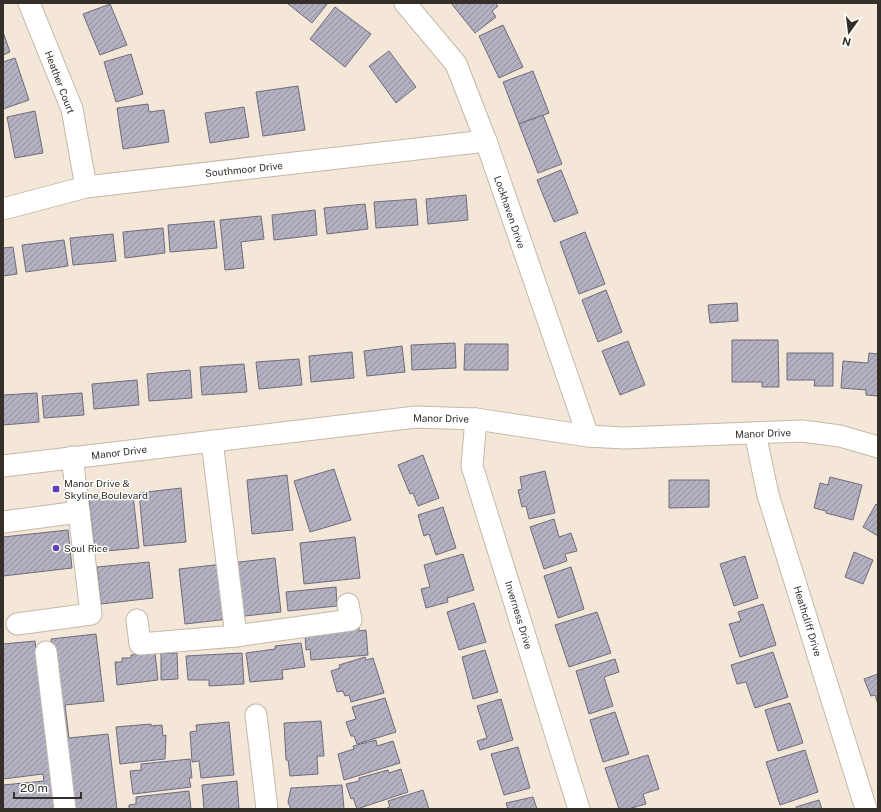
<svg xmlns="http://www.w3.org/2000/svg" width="881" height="812" font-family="'Public Sans',sans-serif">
<defs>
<pattern id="building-hatch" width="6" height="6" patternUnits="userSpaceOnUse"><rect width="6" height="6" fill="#b3b0c1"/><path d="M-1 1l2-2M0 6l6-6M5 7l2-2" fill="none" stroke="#92909d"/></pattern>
</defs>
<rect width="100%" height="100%" fill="#f4e7d8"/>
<g fill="url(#building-hatch)" stroke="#6e6c7b">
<path d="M287,3H328L312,23Z"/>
<path d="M451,3H495L498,6L492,11L496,17L475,33Z"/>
<path d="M110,4L127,45L100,55L83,14Z"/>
<path d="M335,7L371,34L345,67L310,39Z"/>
<path d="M503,25L523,67L499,78L479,36Z"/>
<path d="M3,32L10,52L3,55Z"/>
<path d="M389,51L416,87L396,103L369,66Z"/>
<path d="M131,54L143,94L116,102L104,62Z"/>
<path d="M15,58L29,100L3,109V62Z"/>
<path d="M533,71L549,113L519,124L503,82Z"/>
<path d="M298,86L305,130L263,136L256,92Z"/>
<path d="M148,104L149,112L164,110L169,142L123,149L117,108Z"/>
<path d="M244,107L249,137L210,143L205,113Z"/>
<path d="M35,111L43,153L15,158L7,117Z"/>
<path d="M543,115L562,164L538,173L519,124Z"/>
<path d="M561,170L578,213L554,222L537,180Z"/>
<path d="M466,195L468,220L428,224L426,199Z"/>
<path d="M416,199L418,225L376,228L374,202Z"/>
<path d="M365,204L368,229L327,234L324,208Z"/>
<path d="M315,210L317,235L274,240L272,215Z"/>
<path d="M261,216L264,239L241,242L244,268L225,270L220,220Z"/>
<path d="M214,221L217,248L170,252L168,225Z"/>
<path d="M163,228L165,253L125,258L123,232Z"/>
<path d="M585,232L605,284L579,294L560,242Z"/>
<path d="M113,234L116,261L73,265L70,238Z"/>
<path d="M64,240L68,266L26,272L22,245Z"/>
<path d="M13,247L17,274L3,276V248Z"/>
<path d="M606,290L622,332L598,342L582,300Z"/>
<path d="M737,303L738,321L710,323L708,305Z"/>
<path d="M732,340H778L779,387H762V382H732Z"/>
<path d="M628,341L645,385L620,395L602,351Z"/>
<path d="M455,343L456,368L412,370L411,345Z"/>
<path d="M465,344H508V370H464Z"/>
<path d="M402,346L405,372L367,376L364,351Z"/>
<path d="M352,352L354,378L311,382L309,356Z"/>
<path d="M787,353H833V386H814L815,380H787Z"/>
<path d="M869,353L878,354V396L866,395V390L841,388L843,361L868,363Z"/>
<path d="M299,359L302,385L259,389L256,362Z"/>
<path d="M244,364L247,392L202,395L200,367Z"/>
<path d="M190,370L192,398L149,401L147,374Z"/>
<path d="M137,380L139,405L94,409L92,384Z"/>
<path d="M37,393L39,422L3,425V395Z"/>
<path d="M82,393L84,415L44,418L42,396Z"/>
<path d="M423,455L439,498L418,506L413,493L410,494L398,465Z"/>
<path d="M334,469L351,520L310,532L294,481Z"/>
<path d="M545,471L555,513L529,519L526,506L522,507L518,490L522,489L520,477Z"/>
<path d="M287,475L293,530L252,534L247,480Z"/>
<path d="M830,477L862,485L853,520L826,513V511L814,508L820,483L828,485Z"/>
<path d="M669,480H709V507L669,508Z"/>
<path d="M181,488L186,542L144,546L139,493Z"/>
<path d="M133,495L139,548L95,552L89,500Z"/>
<path d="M876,504L878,505V536L863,527Z"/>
<path d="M443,507L456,548L436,555L429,534L424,536L418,515Z"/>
<path d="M554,519L559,537L571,533L577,551L565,554L567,561L544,569L530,527Z"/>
<path d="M68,530L72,568L3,576V537Z"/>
<path d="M355,537L360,578L304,584L300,543Z"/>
<path d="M854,552L873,560L863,584L845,577Z"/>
<path d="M463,554L474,590L447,598L448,602L426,608L421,589L430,587L424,565Z"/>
<path d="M745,556L758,598L734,606L720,564Z"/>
<path d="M275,558L281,612L236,617L230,563Z"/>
<path d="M149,562L153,598L101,604L97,567Z"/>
<path d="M223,564L229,619L185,624L179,569Z"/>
<path d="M571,567L584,609L558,618L544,576Z"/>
<path d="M336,587L337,606L288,611L286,592Z"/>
<path d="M474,603L486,642L459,650L447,612Z"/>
<path d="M763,604L776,645L740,657L729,624L741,621L738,612Z"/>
<path d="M597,612L611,653L569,667L555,625Z"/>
<path d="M359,627V631L366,630L368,655L311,660L310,649L306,650L305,634Z"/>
<path d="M96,634L104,701L65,705L69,738L108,734L117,809H3V785L44,781L43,774L3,779V644L35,641L37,659L53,656L51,639Z"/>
<path d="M301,643L305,667L282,670L283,679L250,682L246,653L275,649V646Z"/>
<path d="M485,650L498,692L473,699L462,657Z"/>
<path d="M773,652L788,697L755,708L746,682L737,684L731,665Z"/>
<path d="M155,653L158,680L117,685L115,662H122V658H131V655Z"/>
<path d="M161,653H177L178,679L161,680Z"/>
<path d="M242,653L244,684L209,686V680H188L186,656Z"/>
<path d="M365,657L366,660L373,658L384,693L351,702L349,695L345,696L343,691L337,692L331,671L340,668L339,665Z"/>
<path d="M615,659L619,672L604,677L613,706L589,714L576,671Z"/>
<path d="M878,674V704L875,695L871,696L864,679Z"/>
<path d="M385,698L396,732L357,744L354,736H351L346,722L356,719L352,707Z"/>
<path d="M501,699L513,740L480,750L477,741L487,738L477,706Z"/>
<path d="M790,703L803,743L778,751L765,710Z"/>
<path d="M615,712L629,754L603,762L590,720Z"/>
<path d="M321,721L324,756H317L318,774L290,776L288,760H286L284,723Z"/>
<path d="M229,722L234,775L201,778L199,761L192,762L190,732L197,731L196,725Z"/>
<path d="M151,724V726L162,725L163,736L166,735L165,759L120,764L116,727Z"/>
<path d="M376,740L377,746L393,741L400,763L344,780L338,754L354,749L353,746Z"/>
<path d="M518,747L530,788L504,795L491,754Z"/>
<path d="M805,750L818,792L780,805L766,762Z"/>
<path d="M648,755L659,789L643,794L646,804L628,809H619L605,768Z"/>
<path d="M190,759L192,778H189L191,787L133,794L130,771L141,770V764Z"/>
<path d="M401,769L408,792L357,809L353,798L351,799L346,784L359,781V778L388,770L389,773Z"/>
<path d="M237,781L239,809H204L202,785Z"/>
<path d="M342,785L344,809H291L288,802L291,788Z"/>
<path d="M423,790L429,809H385L390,807L388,801Z"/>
<path d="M189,791L191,809H129V805L136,804V797Z"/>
<path d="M533,797L537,809H508L506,803Z"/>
<path d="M819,800L822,809H797L796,807Z"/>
</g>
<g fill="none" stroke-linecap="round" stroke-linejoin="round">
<g stroke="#c4b8aa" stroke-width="23">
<g id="minor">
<path d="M29,3L72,109L86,187"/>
<path d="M405,3L456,64L486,141L588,436"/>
<path d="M3,209L86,187L486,141"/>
<path d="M476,419L472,466L579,809"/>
<path d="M755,433L768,495L866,809"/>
<path d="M3,466L416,417L476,419L588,436L624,438L802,431L840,436L878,447"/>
<path d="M3,522L79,512L72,457"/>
<path d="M137,620L140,644L236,636L212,441"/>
<path d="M17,624L91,614L79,512"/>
<path d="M236,636L351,620L348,604"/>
<path d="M46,652L65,809"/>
<path d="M256,715L267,809"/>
</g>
</g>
<use href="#minor" stroke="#fff" stroke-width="21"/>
</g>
<g fill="#633fb7" stroke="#fff" stroke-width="1.5">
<rect x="52" y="485" width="8" height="8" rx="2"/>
<circle cx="56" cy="548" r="4"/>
</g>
<g text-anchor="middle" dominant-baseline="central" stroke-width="3" stroke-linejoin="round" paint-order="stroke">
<g font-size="10" fill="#342f29" stroke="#fff">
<text transform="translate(60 82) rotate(69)">Heather Court</text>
<text transform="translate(244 169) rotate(-6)">Southmoor Drive</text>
<text transform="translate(510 212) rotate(71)">Lockhaven Drive</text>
<text transform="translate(441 418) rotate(1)">Manor Drive</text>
<text transform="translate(763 433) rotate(-2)">Manor Drive</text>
<text transform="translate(119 452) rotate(-7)">Manor Drive</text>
<text transform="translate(519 615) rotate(73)">Inverness Drive</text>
<text transform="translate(808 621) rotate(73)">Heathcliff Drive</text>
</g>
<g font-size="10" fill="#342f29" stroke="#fff" text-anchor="start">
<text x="64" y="483">Manor Drive &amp;<tspan x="64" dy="12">Skyline Boulevard</tspan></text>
<text x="64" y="548">Soul Rice</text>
</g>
</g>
<rect width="881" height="812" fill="none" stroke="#342f29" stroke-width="8"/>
<g transform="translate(849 32) rotate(194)" stroke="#ffffff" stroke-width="3" paint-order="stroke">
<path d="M0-3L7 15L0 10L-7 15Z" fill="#342f29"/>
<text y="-6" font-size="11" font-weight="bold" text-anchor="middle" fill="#342f29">N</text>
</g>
<path d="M14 792v6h67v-6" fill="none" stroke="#342f29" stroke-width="2"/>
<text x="20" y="792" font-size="12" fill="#342f29" stroke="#ffffff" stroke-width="3" paint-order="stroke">20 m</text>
</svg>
